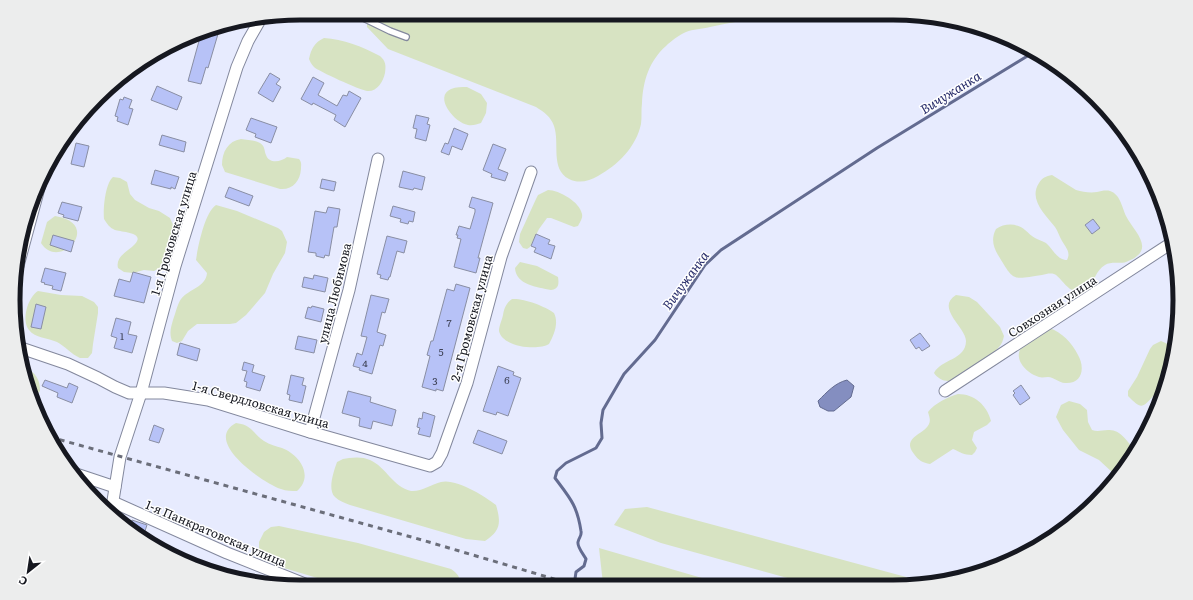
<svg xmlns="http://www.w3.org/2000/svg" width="1193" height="600" font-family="Literata,serif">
<rect width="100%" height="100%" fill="#e7ebfe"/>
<g fill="#d7e3c2">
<path d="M371,13H791C764,18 736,21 710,27C702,29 693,29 686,32C679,35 671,41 666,46C649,61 643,81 642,103C641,110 642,117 641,124C636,147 618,165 598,176C589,181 579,184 569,179C550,169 560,143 554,126C551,117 544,112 536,107L388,49L367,27V20Z"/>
<path d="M324,38C343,39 363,47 380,56C386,61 386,66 385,73C383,82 377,92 367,91C360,90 318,71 314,67C311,64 310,61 309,59C311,49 315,42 324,38Z"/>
<path d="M467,87L481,94L487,103L486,113L481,123C477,124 473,126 468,125C455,123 433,97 451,89C456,87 462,87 467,87Z"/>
<path d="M241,139C247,140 255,140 260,143C265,146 264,150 266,155C269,164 281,162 287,157L299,159C302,163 301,164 301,169C300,181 293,190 280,189L225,172L222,165C222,152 228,141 241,139Z"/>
<path d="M1052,175L1076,190C1083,192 1090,193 1097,192C1101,191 1106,190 1110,191C1120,194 1122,207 1126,216C1134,232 1158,250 1126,262C1120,264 1111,261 1105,265C1096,270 1094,282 1087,290C1073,293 1071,291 1061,280C1059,278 1057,275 1054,274C1050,273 1046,274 1042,275C1011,280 1014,281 998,255C993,247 991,238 996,229C1005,223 1017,223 1025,230C1029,233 1031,236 1035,238C1038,240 1043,241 1046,243C1053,249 1057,260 1067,260C1071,252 1066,248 1062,241C1059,236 1058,231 1055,227C1046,215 1028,200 1039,183C1042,178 1046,176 1052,175Z"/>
<path d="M113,177L120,178L127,182L130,194L135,200L149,208L159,211L170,218L173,225V237L166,256L161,267L154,271L144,270L133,273L124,272L118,268C115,256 129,251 135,244C146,232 120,232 115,230C110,228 107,224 104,219C103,209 105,184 113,177Z"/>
<path d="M548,190C559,190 580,202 582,214C583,218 580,222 578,226L574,227L551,218H547L539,229L530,247L527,249L523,248L519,242L520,234L536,199L538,195Z"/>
<path d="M216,205L237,211L278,228L282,231L287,242L285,253L273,274L265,293L246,315L236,323L230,324H197L188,331L182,341L177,343L172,341C169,333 171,327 173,320C176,312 177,305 181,299C189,289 206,287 207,273L196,260C198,246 205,212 216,205Z"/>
<path d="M55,216C104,224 59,272 41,243L47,222Z"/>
<path d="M520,262L537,266L558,277C559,284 559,289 551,290C537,287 516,285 515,268Z"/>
<path d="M38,291L61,295L82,296L94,302L98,307V313L93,344L92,353L88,358H80C71,354 65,346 57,342C48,338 35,338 29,330C21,320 28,297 38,291Z"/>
<path d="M956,295L969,297L977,302L1000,327L1004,336C1003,340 1002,344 999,347C996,352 958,379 953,380C946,383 938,379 934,373C941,359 966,360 966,341C966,327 935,308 956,295Z"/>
<path d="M512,299C523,298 545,306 554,313C559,323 554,335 549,344C538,351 502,347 499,331C499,326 502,320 503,315C504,309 506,303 512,299Z"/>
<path d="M1049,328C1062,332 1072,343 1078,355C1085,367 1083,384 1065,383C1059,383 1054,377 1048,377C1045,377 1042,378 1039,377C1025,373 1010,356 1025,343C1032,337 1041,333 1049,328Z"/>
<path d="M1161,341L1170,345L1174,349C1173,360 1172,376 1166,386C1163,390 1157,391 1154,395C1142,409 1141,409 1128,396V391L1137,377L1150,349L1153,345Z"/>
<path d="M25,368C36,372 40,380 40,391L34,398Z"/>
<path d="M958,394C974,394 987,405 991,421L987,425L974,432L972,440L977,448L975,452L972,455C964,455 960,452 953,449L930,464C923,463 918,460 914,454C901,437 924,435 929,424C931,420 929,416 928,412C935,403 948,397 958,394Z"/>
<path d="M1069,401L1080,404L1087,410L1088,422L1092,430C1098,432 1102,430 1108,430C1120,429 1126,440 1133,448L1135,450L1120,473L1112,472L1099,460L1079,450L1063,430L1056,417L1061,405Z"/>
<path d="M236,423C253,425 253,434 264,441C270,445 276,446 282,448C300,455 314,476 297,491C292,491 286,491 281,489C263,483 202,441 236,423Z"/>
<path d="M349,458C356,457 364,457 370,460C386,467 393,487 411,491C421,492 432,484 441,482C455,478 485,496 496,505C501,522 501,531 485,541L466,539L350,505C345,503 339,501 335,497C327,489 334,471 337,462L343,459Z"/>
<path d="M647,507L932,584L813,585L661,543L614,525L625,509Z"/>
<path d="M279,526L358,543L451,569C458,574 461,577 459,586H390L379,581L375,582L369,586H344L284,568L266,560L262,557L259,550V542L264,532L271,527Z"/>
<path d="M599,548L726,585H607L603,584Z"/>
</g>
<path fill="#848ec0" stroke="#636b90" d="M847,380L854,386L851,397L834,411H828L820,407L818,401C827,392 835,383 847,380Z"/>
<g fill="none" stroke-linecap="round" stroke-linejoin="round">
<path stroke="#636b90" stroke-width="3" d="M574,586L576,572L584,566L586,559C584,555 577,547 578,542C579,537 582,536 581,531C577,505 570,498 555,478L557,471L566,463L596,448L602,438L601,423L603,410L624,374L655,340L705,265L721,250L877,148L1034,52"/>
</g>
<g fill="#b7c2f7" stroke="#898ea3">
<path d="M203,31L218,34L208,68L206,67L201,84L188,81L199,41L189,38Z"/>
<path d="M270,73L280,79L276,84L281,87L273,102L258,93Z"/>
<path d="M313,77L324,83L318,95L337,106L343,95L347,96L349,91L361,98L345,127L334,120L336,115L313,103L312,105L301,99Z"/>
<path d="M157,86L182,97L177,110L151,100Z"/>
<path d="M124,97L132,100L129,108L133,109L128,125L117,121L118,117L115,116L120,99L123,100Z"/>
<path d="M416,115L429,118L427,124L430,125L426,141L415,138L417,129L413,128Z"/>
<path d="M251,118L277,127L271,143L255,137L256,134L246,130Z"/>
<path d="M454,128L468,134L462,150L452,146L449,155L441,152L445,143L448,144Z"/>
<path d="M162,135L186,142L184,152L159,145Z"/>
<path d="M76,143L89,146L84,167L71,164Z"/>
<path d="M493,144L506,149L498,169L508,173L505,181L491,177L492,174L483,170Z"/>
<path d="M155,170L179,177L175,189L171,187V189L151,184Z"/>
<path d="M403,171L425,177L422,190L414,188L413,190L399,187Z"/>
<path d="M322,179L336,182L334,191L320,188Z"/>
<path d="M229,187L253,196L249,206L225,197Z"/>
<path d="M472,197L493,203L478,258H480L476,273L454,267L461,239L457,238L458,235H456L459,226L470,229L475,212V209L469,207Z"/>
<path d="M62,202L82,207L78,221L63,217L64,215L58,213Z"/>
<path d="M393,206L415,212L413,222L409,221L408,224L400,222L401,219L390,216Z"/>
<path d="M328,207L340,209L337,227H334L329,256L325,255L324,258L316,256V253L308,252L315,211L326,213Z"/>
<path d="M1093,219L1100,228L1092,234L1085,225Z"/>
<path d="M536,234L550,240L548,244L555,246L551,259L534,252L536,248L531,246Z"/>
<path d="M53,235L74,241L71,252L50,245Z"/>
<path d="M387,236L407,241L404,253L397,251L390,277H389L388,280L380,278L381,275L377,274Z"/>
<path d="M45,268L66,273L61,291L52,289L53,286L44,284L45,283L41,282Z"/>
<path d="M133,272L151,277L144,303L114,296L119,279L130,282Z"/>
<path d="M314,275L328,278L325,292L302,287L304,277L313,279Z"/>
<path d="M456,284L470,288L443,391L436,389V391L422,387L430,356L427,355L431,341H433L447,289L454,291Z"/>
<path d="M371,295L389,299L385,313L382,312L377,332L386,335L383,346L380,345L372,374L359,370L360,368L353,366L357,353L362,355L367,337L361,336Z"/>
<path d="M36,304L46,307L41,329L31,327Z"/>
<path d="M312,306L324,309L321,322L305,318L308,307L311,308Z"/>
<path d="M116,318L131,322L128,334L137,336L132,353L114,348L117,338L111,336Z"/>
<path d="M920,333L930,346L922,351L919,347L916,349L910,340Z"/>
<path d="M298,336L317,340L314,353L295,349Z"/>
<path d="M180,343L200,349L197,361L177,355Z"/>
<path d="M244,362L254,365L252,372L265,376L260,391L246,387L247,382L244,381L247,371L242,370Z"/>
<path d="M498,366L514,372L513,375L521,378L508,416L497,412L496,415L483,411Z"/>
<path d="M291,375L304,378L302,385L306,386L302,403L289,400L290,395L287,394Z"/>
<path d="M45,380L67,388L69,383L78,387L72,403L57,397L58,393L42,386Z"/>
<path d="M1021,385L1030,398L1020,405L1013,395L1015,393L1013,391Z"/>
<path d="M348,391L371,397L370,402L396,410L392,426L373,421L371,429L359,426L360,418L342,413Z"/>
<path d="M423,412L435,416L430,437L418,434L420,428L417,427L419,418L422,419Z"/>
<path d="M154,425L164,429L159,443L149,440Z"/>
<path d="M478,430L507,441L502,454L473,443Z"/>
<path d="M132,520L147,525L144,534L137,531L130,527Z"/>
</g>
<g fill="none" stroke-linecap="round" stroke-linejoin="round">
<g stroke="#83889d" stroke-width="8">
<path id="lane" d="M353,13L390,31L406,37"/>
</g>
<g stroke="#83889d" stroke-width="13">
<g id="street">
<path d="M18,266L42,177"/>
<path d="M18,347L68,364L98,378L115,387L129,393H164L208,400L310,432L430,466L437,462L442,453L467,383L501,257L531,172"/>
<path d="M945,391L1173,242"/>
<path d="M310,432L349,290L378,159"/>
<path d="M76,474L115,487"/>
<path d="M113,502L227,553L310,586"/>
<path d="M111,513L120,457L141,393L175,266L237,67L248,41L260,20"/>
</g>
</g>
<use href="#lane" stroke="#fff" stroke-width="5.5"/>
<use href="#street" stroke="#fff" stroke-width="11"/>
<path stroke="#6b6e7a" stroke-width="3" stroke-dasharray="5 5" stroke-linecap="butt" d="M50,437L422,540L578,586"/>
</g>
<g text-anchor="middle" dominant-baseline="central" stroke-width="3" stroke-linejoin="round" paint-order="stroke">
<g font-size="10" fill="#3e4256">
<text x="449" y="322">7</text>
<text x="122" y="335">1</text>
<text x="441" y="351">5</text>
<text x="365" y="362">4</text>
<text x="507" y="379">6</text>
<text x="435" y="380">3</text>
</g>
<g font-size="12" fill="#161820" stroke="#fff">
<text transform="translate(173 233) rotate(-73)">1-я Громовская улица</text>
<text transform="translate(334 293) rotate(-76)">улица Любимова</text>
<text transform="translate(1052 306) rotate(-33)">Совхозная улица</text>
<text transform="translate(471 318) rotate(-75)">2-я Громовская улица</text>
<text transform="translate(261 404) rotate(16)">1-я Свердловская улица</text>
<text transform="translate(216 533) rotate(23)">1-я Панкратовская улица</text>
</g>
<g font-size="13" font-style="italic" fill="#292e6b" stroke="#fff">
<text transform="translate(950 92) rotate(-32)">Вичужанка</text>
<text transform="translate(685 280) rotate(-54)">Вичужанка</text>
</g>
</g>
<path d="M0 0H1193V600H0ZM300 20H893A280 280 0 0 1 1173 300V300A280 280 0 0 1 893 580H300A280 280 0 0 1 20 300V300A280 280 0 0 1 300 20Z" fill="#eceded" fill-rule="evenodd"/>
<path fill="none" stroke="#161820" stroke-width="5" d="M300 20H893A280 280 0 0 1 1173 300V300A280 280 0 0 1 893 580H300A280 280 0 0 1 20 300V300A280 280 0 0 1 300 20Z"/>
<g transform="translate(28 572) rotate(210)" stroke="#ffffff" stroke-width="3" paint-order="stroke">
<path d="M0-3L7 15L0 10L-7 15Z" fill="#161820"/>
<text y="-6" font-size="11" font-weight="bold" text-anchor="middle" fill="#161820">С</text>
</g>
</svg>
